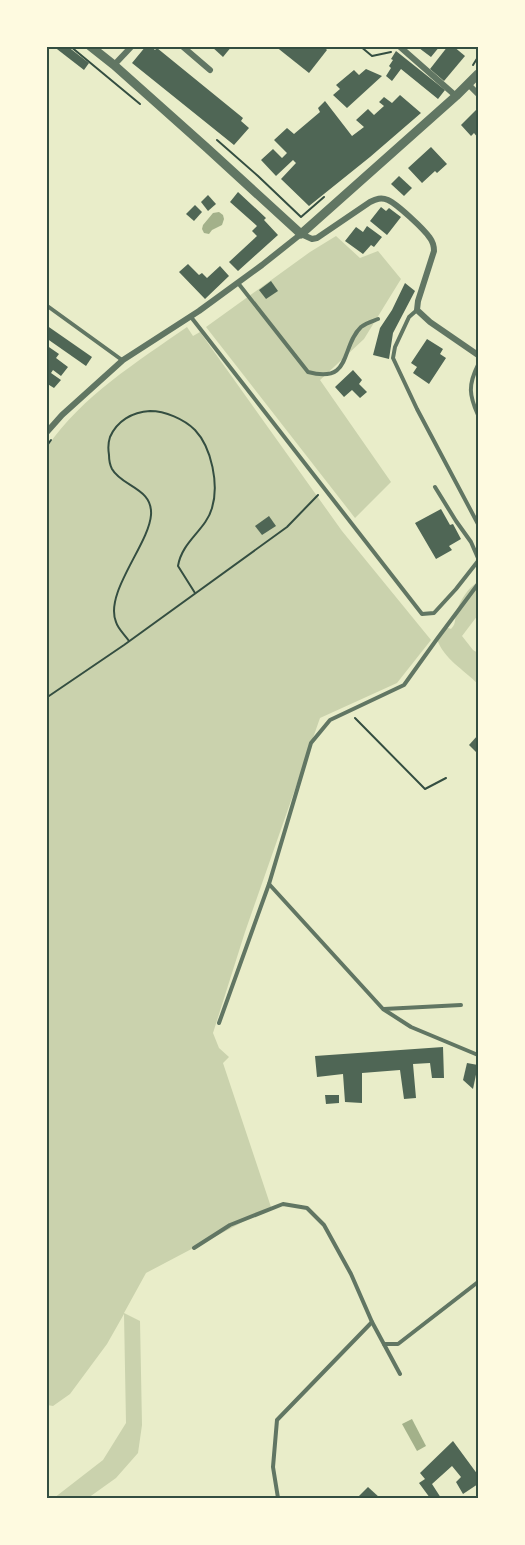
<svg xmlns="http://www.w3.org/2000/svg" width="525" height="1545" font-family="Lato,sans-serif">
<rect width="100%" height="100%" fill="#e9edc9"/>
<g fill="#cad2ad">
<path d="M336,236L360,258L378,251L401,279L364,339L320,380L391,482L355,518L206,327L310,252Z"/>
<path d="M187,327L193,336L200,332L342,531L431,640L397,683L320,718L245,932L213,1033L219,1048L229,1057L223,1063L271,1207L146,1273L124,1313L140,1321L142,1425L138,1453L116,1478L88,1498H54L103,1460L126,1423L124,1314L107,1344L70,1394L53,1406L47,1405V447C82,396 137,362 187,327Z"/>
<path d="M478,582V615L462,636L473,650L478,653V684C464,670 443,658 437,639L446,627L451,629C457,623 454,618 457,610C461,599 468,588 478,582Z"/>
</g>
<g fill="#a3b18a">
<path d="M219,212L223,215L224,219L222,225L212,230L209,234L204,233L202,229L203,225L213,213Z"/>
<path d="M412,1419L426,1446L417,1451L402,1424Z"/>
</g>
<g fill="#4f6655">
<path d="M53,46H67L89,63L84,70Z"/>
<path d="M146,46H150L155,50L157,48L243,118L241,121L249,128L234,145L132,63Z"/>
<path d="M211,46H232L223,57Z"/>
<path d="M275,46H323L327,50L309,73Z"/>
<path d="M414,46H440L431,57L419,48L417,49Z"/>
<path d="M448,46H453L465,56L444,81L430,69Z"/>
<path d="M396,51L445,90L438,99L401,69L392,81L386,76L391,68L389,66L393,60L391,59Z"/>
<path d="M366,69L382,76L347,108L333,95L340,89L336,85L354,70L359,75Z"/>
<path d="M400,95L421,113L370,157L309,206L281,179L296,163L293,160L276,176L261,160L273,149L282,158L287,153L274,140L287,128L294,134L320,112L318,108L325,101L352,136L364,127L356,120L368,109L374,115L384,106L379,102L384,97L392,103Z"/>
<path d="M478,108V138L474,133L471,136L461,125Z"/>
<path d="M431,147L447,164L437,173L435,171L422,183L408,168Z"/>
<path d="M399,176L412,188L404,196L391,184Z"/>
<path d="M238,192L266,218L264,220L278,235L238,271L229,262L257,236L252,231L257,226L230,202Z"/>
<path d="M208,195L216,204L208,211L201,202Z"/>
<path d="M195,205L202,212L194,221L186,214Z"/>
<path d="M381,207L386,211L389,208L401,217L387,235L370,221Z"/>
<path d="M367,226L382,237L374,247L371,245L363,254L345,241L356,227L363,232Z"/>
<path d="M188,264L199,275L202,273L207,278L220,266L229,276L205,299L179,272Z"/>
<path d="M271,281L278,291L266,299L259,290Z"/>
<path d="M405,283L415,291L393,333L389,359L373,355L380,328L392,310Z"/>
<path d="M46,325L92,357L86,366L46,338Z"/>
<path d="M427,339L443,349L440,354L446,358L429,384L413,373L417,367L411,363Z"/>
<path d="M46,345L59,354L56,358L68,367L61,376L53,370L51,373L61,380L54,388L46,383Z"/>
<path d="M353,370L362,380L359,384L367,392L360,398L352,390L344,397L335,387Z"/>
<path d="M441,509L450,525L453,524L461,539L449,546L452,550L436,559L415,523Z"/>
<path d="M269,516L276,526L262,535L255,526Z"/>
<path d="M478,735V754L469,745Z"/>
<path d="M443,1047L444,1078H432L430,1063L413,1064L416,1098L404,1099L400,1070L362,1073V1103L345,1102L343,1074L317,1077L315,1056Z"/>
<path d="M467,1063L478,1065L473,1089L463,1080Z"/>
<path d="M325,1095H339V1103L326,1104Z"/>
<path d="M453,1441L478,1475V1484L463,1494L456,1482L461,1477L452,1466L432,1484L441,1498H430L419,1483L425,1479L420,1473Z"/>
<path d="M368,1487L380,1498H357Z"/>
</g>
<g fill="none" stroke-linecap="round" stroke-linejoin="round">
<g stroke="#344e41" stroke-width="2">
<path d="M70,46L140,104"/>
<path d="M360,46L372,56L391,52"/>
<path d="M473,65L478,57"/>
<path d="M217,140L258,176L301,217L324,197"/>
<path d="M46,447L51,440"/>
<path d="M129,641C125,635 118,629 116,622C104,593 149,544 151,515C153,488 122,487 112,469C110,465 109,459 109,455C108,449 108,443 110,437C117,421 132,412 150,411C165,411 184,419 195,430C212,448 219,485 212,508C206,530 182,541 178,566L195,593"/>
<path d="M46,698L124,645L287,527L318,495"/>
<path d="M355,718L425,789L446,778"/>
</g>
<g stroke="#617663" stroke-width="4">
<path d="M238,283L308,372C353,384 340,347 361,327C366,323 373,321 378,319"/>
<path d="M46,305L122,360"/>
<path d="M417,310L409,317L395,347L393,358L417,409L478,524"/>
<path d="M191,317L422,614L434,613L456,589L478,561"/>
<path d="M478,365C468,385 469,395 478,415"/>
<path d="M435,487L456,521L471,542L478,558"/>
<path d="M269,884L383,1009L411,1027L478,1055"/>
<path d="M384,1009L461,1005"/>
<path d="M219,1023L269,884L311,743L330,720L404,685L437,639L478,584"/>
<path d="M194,1248L230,1225L283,1204L307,1208L324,1225L351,1274L372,1322L400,1374"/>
<path d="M384,1344H398L478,1282"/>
<path d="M278,1498L273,1467L277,1420L372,1322"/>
</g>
<g stroke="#617663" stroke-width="6">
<path d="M182,46L210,70"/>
<path d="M399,46L456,96"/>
<path d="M114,65L132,46"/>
<path d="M469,85L478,94"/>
<path d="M46,433L62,415L123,360L199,311L262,265L301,234L312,239L317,238L370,202C376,199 381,197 388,200C397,204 424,229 430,238C433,242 434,246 434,251L418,301L417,310L430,322L478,355"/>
</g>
<path stroke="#617663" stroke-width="9" d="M90,46L114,65L207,148L301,234L456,96L478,74"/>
</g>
<rect width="525" height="1545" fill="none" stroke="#fefae0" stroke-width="96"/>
<rect x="48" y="48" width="429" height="1449" fill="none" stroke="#344e41" stroke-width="2"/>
</svg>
